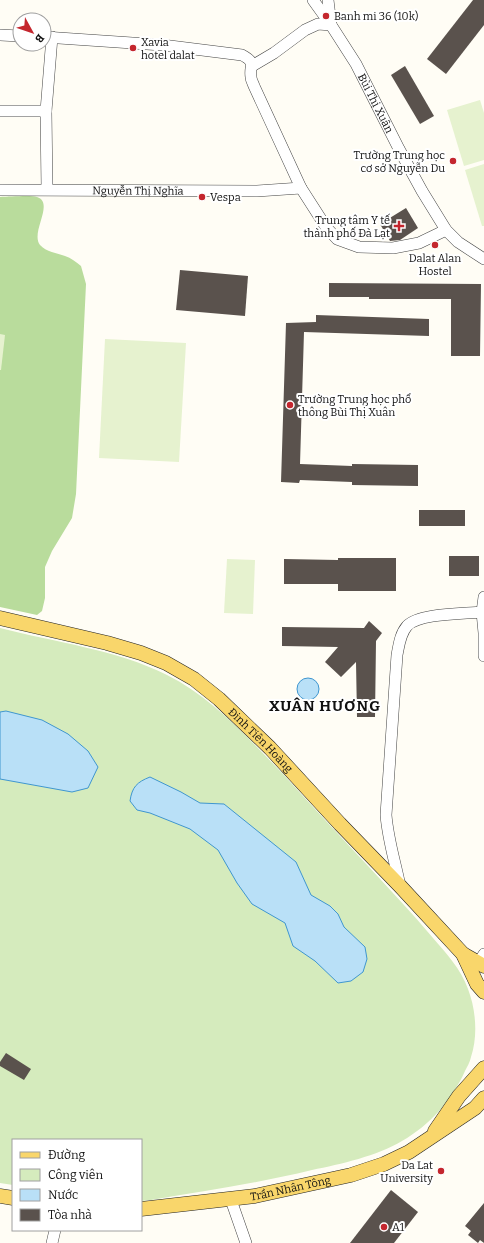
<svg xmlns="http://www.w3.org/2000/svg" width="484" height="1243" font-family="Bitter,serif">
<rect width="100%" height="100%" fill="#fffdf5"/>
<path fill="#d5ebbd" d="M0,628C54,642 118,650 167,675C213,698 248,738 283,774C311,805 340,836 369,867C390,890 412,913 433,938C446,953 461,969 468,989C476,1010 478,1036 471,1057C470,1062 467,1067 465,1071C452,1100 430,1125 402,1141C377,1156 341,1164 312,1170C259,1183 205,1191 151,1200L141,1201V1140H13V1185L0,1183Z"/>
<path fill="#b9dc9c" d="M0,197C9,197 30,195 37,197C55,203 30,232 40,245C46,252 57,253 65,256C71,258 76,262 81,266L86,284L76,494L72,518L52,551L45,567V598L42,611L37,615L0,607Z"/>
<g fill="#e6f2cf">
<path d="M480,100L484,113V160L464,166L447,110Z"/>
<path d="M484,164V226H482L465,170Z"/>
<path d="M0,334L5,335L1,370H0Z"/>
<path d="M105,339L186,343L179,462L99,458Z"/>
<path d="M227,559L255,560L253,614L224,613Z"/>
</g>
<g fill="#b9e0f7" stroke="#3f96cf">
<circle cx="308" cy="689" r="11"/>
<path d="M6,711L42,720L68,734L88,751L98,767L88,788L72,792L0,779V712Z"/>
<path d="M150,777L181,792L200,803L224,804L296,862L311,895L330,906L338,914L344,927L365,947L367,959L363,972L351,981L338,983L315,961L293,946L285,923L252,904L237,883L218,850L190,829L150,813L137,810L130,801C132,787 137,782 150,777Z"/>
</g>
<g fill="#5a524d">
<path d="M473,0H484V25L446,74L427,59Z"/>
<path d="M405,66L434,116L420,124L391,75Z"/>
<path d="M406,208L418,228L400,240L390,241L380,224Z"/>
<path d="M180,270L248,276L245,316L176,310Z"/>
<path d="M329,283L481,284L480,356H451V299H369V297H329Z"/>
<path d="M316,315L429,319V336L304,332L300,464L352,466V464L418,465V486L352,485V482L300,480L299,483L281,482L286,323L316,322Z"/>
<rect x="419" y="510" width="46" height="16"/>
<rect x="449" y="556" width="30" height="20"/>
<path d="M338,558H396V591H338V584H284V559L338,560Z"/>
<path d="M369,621L382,633L376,641L375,717H357L356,662L341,677L325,662L338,647L282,646V627L364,628Z"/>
<path d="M6,1053L31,1069L24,1080L0,1066V1062Z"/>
<path d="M391,1190L418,1212L394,1243H350Z"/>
<path d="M484,1203V1243L480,1240L478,1243L468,1235L471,1231L465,1226Z"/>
</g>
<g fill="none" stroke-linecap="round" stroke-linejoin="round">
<g stroke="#444" stroke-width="12">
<g id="minor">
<path id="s1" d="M313,0L331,25L356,64L399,149L422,191L446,230L458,242L484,259"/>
<path d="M0,35L20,36"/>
<path d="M44,37L162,45L242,55C257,63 249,65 251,77C251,80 253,83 254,86L301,188L326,227L337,239L359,247L393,248L419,243L446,230"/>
<path d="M252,66L274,53L305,30L318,24L331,25L328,0"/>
<path d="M0,111H46"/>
<path d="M47,189L46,111L52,37"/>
<path id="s2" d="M0,190L257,191L301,188"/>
<path d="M482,612L484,633V656"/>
<path d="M400,886C395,861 388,840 386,815L397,655C399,645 400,634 407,626C419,613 464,614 482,612L484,597"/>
<path d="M478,963L484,954"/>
<path d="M231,1200L246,1243"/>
<path d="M52,1243L55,1230"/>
</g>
</g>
<g stroke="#222" stroke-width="15">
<g id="major">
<path id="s3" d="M0,618L107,643L141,653L166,663L194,679L219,699L270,748L340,824L400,886L463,954L477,984L484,992"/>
<path d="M463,954L484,966"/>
<path d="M435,1131L459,1096L484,1068"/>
<path d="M0,1196L13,1198"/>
<path id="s4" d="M141,1209L255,1196L351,1175L384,1164L409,1152L475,1108L484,1098"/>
</g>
</g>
<use href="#minor" stroke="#fff" stroke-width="11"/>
<use href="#major" stroke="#f9d66b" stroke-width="14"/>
</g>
<g fill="#c4262e" stroke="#fff" stroke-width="1.5">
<circle cx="326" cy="16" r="4"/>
<circle cx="133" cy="48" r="4"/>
<circle cx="453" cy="161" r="4"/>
<circle cx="202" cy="197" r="4"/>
<path d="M397 220h4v4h4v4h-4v4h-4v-4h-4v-4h4z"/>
<circle cx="435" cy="245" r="4"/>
<circle cx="290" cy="405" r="4"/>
<circle cx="441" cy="1171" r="4"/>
<circle cx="384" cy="1227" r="4"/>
</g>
<g text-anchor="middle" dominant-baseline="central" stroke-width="4" stroke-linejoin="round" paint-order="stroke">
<g font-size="11" fill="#111" stroke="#fff" text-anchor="start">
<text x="334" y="16">Banh mi 36 (10k)</text>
<text x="141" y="42">Xavia<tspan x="141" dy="13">hotel dalat</tspan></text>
<text x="445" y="155" text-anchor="end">Trường Trung học<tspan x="445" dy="13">cơ sở Nguyễn Du</tspan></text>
<text x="210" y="197">Vespa</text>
<text x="390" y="220" text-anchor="end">Trung tâm Y tế<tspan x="390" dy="13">thành phố Đà Lạt</tspan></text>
<text x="435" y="258" text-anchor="middle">Dalat Alan<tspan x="435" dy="13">Hostel</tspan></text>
<text x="298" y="399">Trường Trung học phổ<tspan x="298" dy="13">thông Bùi Thị Xuân</tspan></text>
<text x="433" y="1165" text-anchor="end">Da Lat<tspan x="433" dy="13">University</tspan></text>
<text x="392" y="1227">A1</text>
</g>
<g font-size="11" fill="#111" stroke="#fff">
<text stroke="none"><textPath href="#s1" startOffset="121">Bùi Thị Xuân</textPath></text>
<text stroke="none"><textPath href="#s2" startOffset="138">Nguyễn Thị Nghĩa</textPath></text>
<text stroke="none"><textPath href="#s3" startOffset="295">Đinh Tiên Hoàng</textPath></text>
<text stroke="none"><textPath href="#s4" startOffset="151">Trần Nhân Tông</textPath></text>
</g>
<g font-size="15" font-weight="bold" letter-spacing="1" fill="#111" stroke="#fff">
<text x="325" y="706">XUÂN HƯƠNG</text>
</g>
</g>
<rect x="12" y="1139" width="130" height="92" fill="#ffffff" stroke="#a0a0a0"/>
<rect x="20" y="1152" width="20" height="6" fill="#f9d66b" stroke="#a0a0a0"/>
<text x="48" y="1159" font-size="12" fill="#111111">Đường</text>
<rect x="20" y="1169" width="20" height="12" fill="#d5ebbd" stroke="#a0a0a0"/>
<text x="48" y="1179" font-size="12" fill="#111111">Công viên</text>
<rect x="20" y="1189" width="20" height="12" fill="#b9e0f7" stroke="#a0a0a0"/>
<text x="48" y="1199" font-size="12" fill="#111111">Nước</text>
<rect x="20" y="1209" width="20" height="12" fill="#5a524d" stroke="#a0a0a0"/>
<text x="48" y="1219" font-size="12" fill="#111111">Tòa nhà</text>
<g transform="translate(32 32) rotate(130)"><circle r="19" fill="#ffffff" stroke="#a0a0a0"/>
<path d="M0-3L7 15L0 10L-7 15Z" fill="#c4262e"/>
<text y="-6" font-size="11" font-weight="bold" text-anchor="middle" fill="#111111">B</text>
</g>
</svg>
